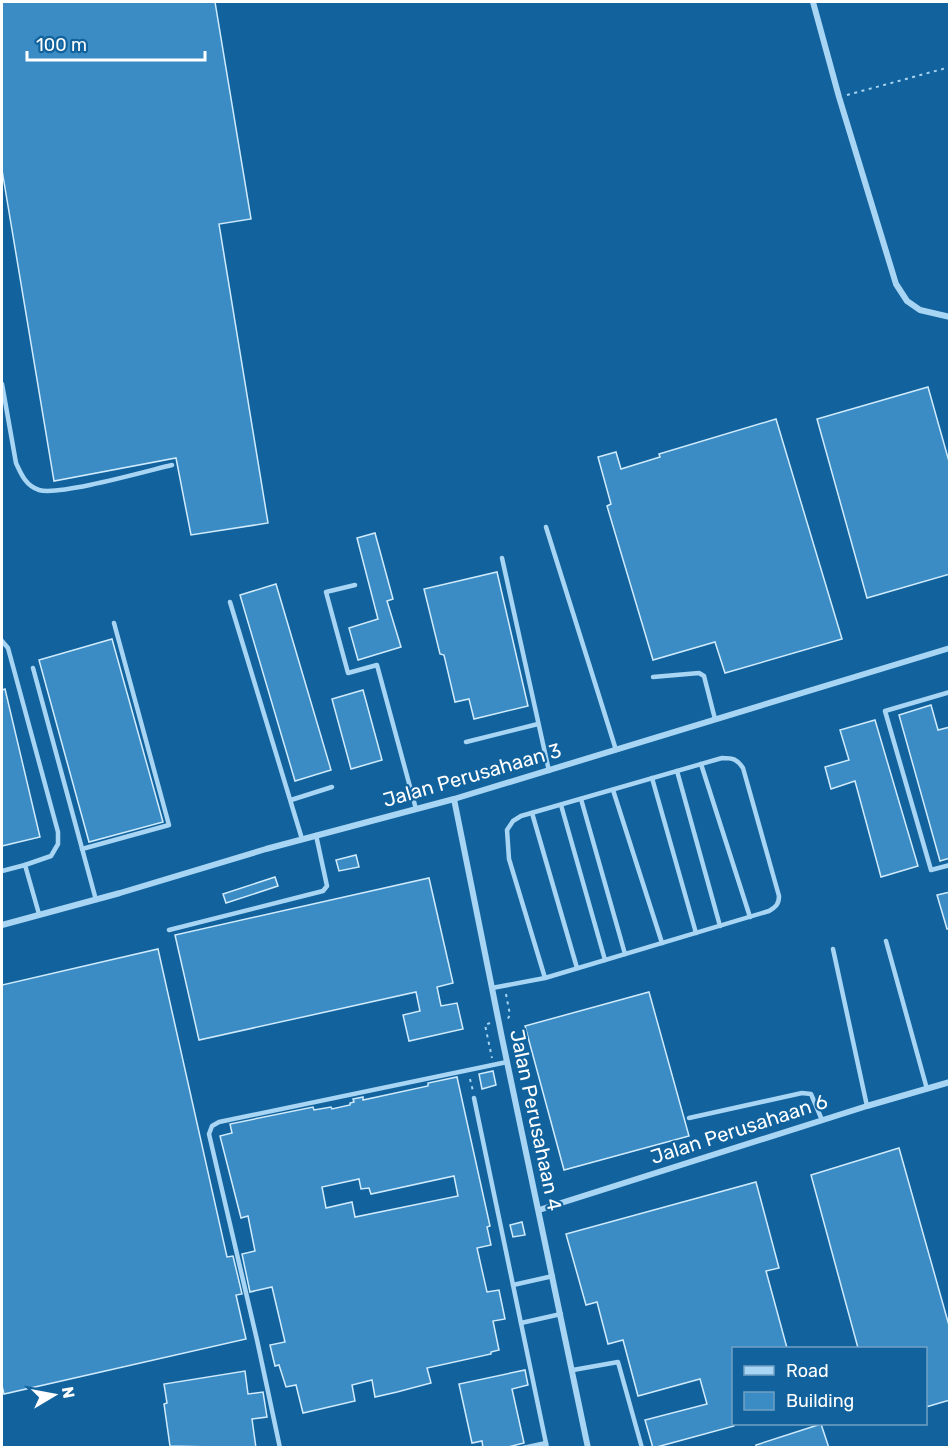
<svg xmlns="http://www.w3.org/2000/svg" width="951" height="1449" font-family="Rubik,sans-serif">
<rect width="100%" height="100%" fill="#12639d"/>
<g fill="#3b8cc4" stroke="#d0ebfe" stroke-width="1.5" fill-rule="evenodd">
<path d="M2,2H215L251,219L219,224L268,523L191,535L176,458L54,481L2,170Z"/>
<path d="M928,387L950,465V574L867,598L817,419Z"/>
<path d="M776,419L842,639L725,673L715,642L653,660L607,506L611,504L598,457L616,452L621,469L660,457L659,454Z"/>
<path d="M375,533L393,599L387,601L401,647L358,660L349,628L378,619L357,538Z"/>
<path d="M497,572L528,706L474,719L469,699L455,702L444,655L440,654L424,589Z"/>
<path d="M276,584L331,770L295,781L240,595Z"/>
<path d="M112,639L163,822L89,842L39,660Z"/>
<path d="M5,689L40,837L2,846V690Z"/>
<path d="M363,690L382,760L351,769L332,699Z"/>
<path d="M931,705L938,730L950,727V858L940,861L899,715Z"/>
<path d="M875,720L918,866L881,877L855,781L831,789L825,767L849,760L840,730Z"/>
<path d="M356,855L359,867L339,871L336,860Z"/>
<path d="M275,877L278,886L226,903L223,894Z"/>
<path d="M429,878L453,983L437,987L441,1006L457,1003L463,1029L409,1041L403,1015L420,1011L416,992L199,1040L175,935Z"/>
<path d="M950,892V929H947L937,895Z"/>
<path d="M158,949L227,1257L233,1256L242,1294L236,1295L246,1339L4,1394L2,1386V985Z"/>
<path d="M649,992L689,1136L564,1170L525,1026Z"/>
<path d="M493,1071L496,1085L482,1089L479,1074Z"/>
<path d="M457,1077L490,1226L487,1227L491,1245L477,1248L487,1292L499,1290L505,1319L493,1321L499,1350L491,1352V1354L427,1368L431,1383L397,1392L375,1397L372,1380L352,1385L355,1401L303,1413L296,1385L286,1387L279,1365L275,1366L270,1345L285,1342L272,1287L250,1292L242,1254L255,1251L248,1216L241,1218L220,1136L232,1133L230,1124L313,1107L314,1110L331,1107L332,1109L350,1105V1103L354,1102L353,1099L363,1097V1100L428,1086V1083ZM454,1176L458,1196L355,1217L352,1202L326,1208L322,1187L359,1179L361,1189L369,1188L371,1194Z"/>
<path d="M899,1148L950,1329V1400L926,1407V1348H858L811,1175Z"/>
<path d="M756,1182L779,1268L766,1271L787,1348H734V1426L653,1448L645,1420L707,1404L700,1379L638,1396L623,1340L608,1344L597,1302L586,1305L566,1234Z"/>
<path d="M522,1222L525,1235L513,1237L510,1225Z"/>
<path d="M525,1370L528,1385L512,1389L524,1443L504,1448H483L482,1441L472,1443L459,1384Z"/>
<path d="M245,1371L248,1394L263,1392L267,1417L252,1419L256,1448L170,1446L164,1404L167,1403L164,1384Z"/>
<path d="M821,1424L829,1448H756V1445Z"/>
</g>
<g fill="none" stroke-linecap="round" stroke-linejoin="round">
<g stroke="#a8d5f4" stroke-width="2" stroke-dasharray="3 4.5" stroke-linecap="butt">
<path d="M847,95L950,67"/>
<path d="M506,994L510,1015L507,1020"/>
<path d="M490,1023L485,1025L492,1058"/>
<path d="M470,1079L473,1091"/>
</g>
<g stroke="#a8d5f4" stroke-width="4.5">
<path d="M2,384L16,463C21,474 26,486 39,490C59,496 147,471 172,465"/>
<path d="M546,527L616,750"/>
<path d="M502,558L549,771"/>
<path d="M355,585L326,592L348,673L377,665L416,809"/>
<path d="M230,602L302,839"/>
<path d="M2,641L8,648L58,832V844L51,856L25,865"/>
<path d="M33,668L96,900"/>
<path d="M653,677L699,673L704,676L715,719"/>
<path d="M950,692L885,711L931,870L950,865"/>
<path d="M466,742L538,724"/>
<path d="M701,764L750,917"/>
<path d="M677,771L720,926"/>
<path d="M652,778L696,933"/>
<path d="M613,790L662,943"/>
<path d="M581,799L625,954"/>
<path d="M291,800L332,787"/>
<path d="M561,805L605,960"/>
<path d="M532,813L577,968"/>
<path d="M82,849L169,825L114,623"/>
<path d="M2,871L25,865L39,914"/>
<path d="M169,930L323,891L327,886L316,835"/>
<path d="M886,941L927,1089"/>
<path d="M833,949L867,1106"/>
<path d="M492,988L545,978L769,911C776,907 779,904 779,896L743,768C737,759 733,758 722,758L521,816L513,821L507,830L509,859L545,978"/>
<path d="M474,1098L547,1448"/>
<path d="M689,1118L802,1093L811,1094L822,1120"/>
<path d="M513,1285L553,1276"/>
<path d="M521,1323L561,1314"/>
<path d="M573,1370L618,1362L642,1448"/>
<path d="M280,1448L257,1340L209,1134L212,1126L219,1122L507,1062"/>
<path d="M523,1448L546,1443"/>
</g>
<g stroke="#a8d5f4" stroke-width="6">
<path d="M813,2L839,97L896,284L907,301L920,310L950,317"/>
<path d="M454,799L502,1038L588,1448"/>
<path d="M2,925L120,893L266,849L454,799L950,648"/>
<path d="M539,1210L867,1106L950,1082"/>
</g>
</g>
<g text-anchor="middle" dominant-baseline="central" stroke-width="4.5" stroke-linejoin="round" paint-order="stroke">
<g font-size="20" fill="#fff" stroke="#12639d">
<text transform="translate(472 775) rotate(-16)">Jalan Perusahaan 3</text>
<text transform="translate(536 1120) rotate(78)">Jalan Perusahaan 4</text>
<text transform="translate(739 1129) rotate(-18)">Jalan Perusahaan 6</text>
</g>
</g>
<rect width="951" height="1449" fill="none" stroke="#ffffff" stroke-width="6"/>
<rect x="732" y="1347" width="195" height="78" fill="#12639d" stroke="#71a1c4" stroke-width="1.5"/>
<rect x="744" y="1366" width="30" height="9" fill="#a8d5f4" stroke="#71a1c4" stroke-width="1.5"/>
<text x="786" y="1377" font-size="18" fill="#ffffff">Road</text>
<rect x="744" y="1392" width="30" height="18" fill="#3b8cc4" stroke="#71a1c4" stroke-width="1.5"/>
<text x="786" y="1407" font-size="18" fill="#ffffff">Building</text>
<g transform="translate(54 1395) rotate(80)" stroke="#12639d" stroke-width="4.5" paint-order="stroke">
<path d="M0-4.5L10 22L0 15L-10 22Z" fill="#ffffff"/>
<text y="-9" font-size="16" font-weight="bold" text-anchor="middle" fill="#ffffff">N</text>
</g>
<path d="M27 51v9h178v-9" fill="none" stroke="#ffffff" stroke-width="3"/>
<text x="36" y="51" font-size="18" fill="#ffffff" stroke="#12639d" stroke-width="4.5" paint-order="stroke">100 m</text>
</svg>
